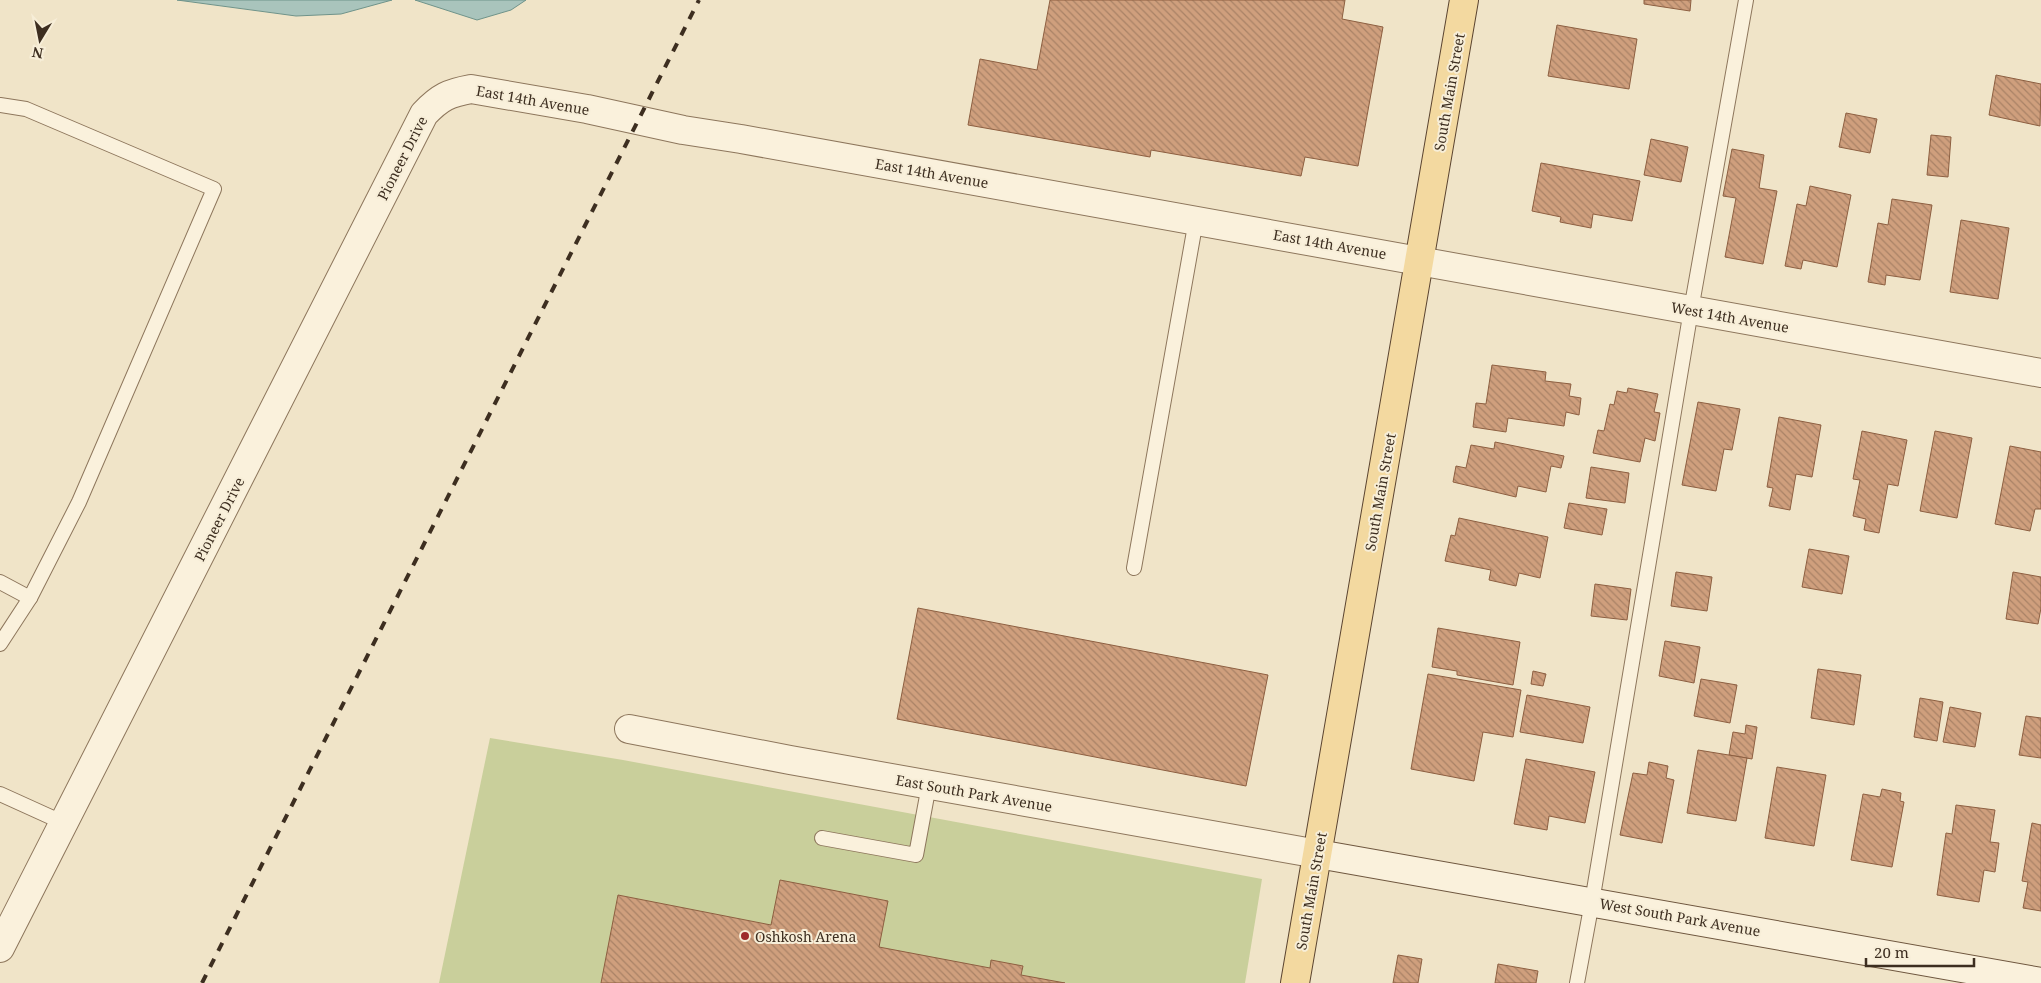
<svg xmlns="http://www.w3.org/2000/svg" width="2041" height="983" font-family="'Noto Serif',serif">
<defs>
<pattern id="building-back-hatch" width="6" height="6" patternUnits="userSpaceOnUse" patternTransform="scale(1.25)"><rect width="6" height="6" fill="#cf9f7d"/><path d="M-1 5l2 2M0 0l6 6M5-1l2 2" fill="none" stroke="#a98266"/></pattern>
</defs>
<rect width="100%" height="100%" fill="#f0e4c8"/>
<path fill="#c9cf9b" d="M490,738L623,760L1262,879L1245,983H439Z"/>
<g fill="#a9c4bc" stroke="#6f938a">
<path d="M177,0H392L341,14L296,16Z"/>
<path d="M415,0H526L511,10L477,20Z"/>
</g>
<g fill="url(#building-back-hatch)" stroke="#8d5f41">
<path d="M1050,0H1345L1342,19L1383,27L1358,166L1305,157L1301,176L1151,150L1150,157L968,125L980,59L1037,70Z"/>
<path d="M1644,0H1691L1690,11L1644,4Z"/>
<path d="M1557,25L1637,39L1629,89L1548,76Z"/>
<path d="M1996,75L2041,84L2040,126L1989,115Z"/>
<path d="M1846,113L1877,119L1870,153L1839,147Z"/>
<path d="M1931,135L1951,137L1948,177L1927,175Z"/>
<path d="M1651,139L1688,147L1681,182L1644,175Z"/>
<path d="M1732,149L1764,155L1759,188L1777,191L1763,264L1725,257L1736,198L1723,196Z"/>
<path d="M1541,163L1640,181L1632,221L1593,214L1591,228L1560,222L1561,217L1532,211Z"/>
<path d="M1810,186L1851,195L1837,267L1803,260L1801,269L1785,266L1797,204L1806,206Z"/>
<path d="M1892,199L1932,205L1920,280L1886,275L1885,285L1868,282L1878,223L1888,225Z"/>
<path d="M1961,220L2009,228L1998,299L1950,292Z"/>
<path d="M1492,365L1546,372L1545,381L1571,384L1569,396L1581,398L1579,415L1566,412L1564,426L1508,418L1506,432L1473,427L1476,403L1486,404Z"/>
<path d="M1628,388L1658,394L1654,412L1660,413L1655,441L1645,438L1640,462L1593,453L1598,430L1604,431L1610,404L1614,405L1617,391L1627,393Z"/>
<path d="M1698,402L1740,409L1732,450L1724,449L1716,491L1682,485Z"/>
<path d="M1779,417L1821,425L1812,477L1796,474L1790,510L1769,506L1773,488L1767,487Z"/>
<path d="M1862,431L1907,440L1898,486L1888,484L1879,533L1864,530L1866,519L1853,516L1860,480L1853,479Z"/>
<path d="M1935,431L1972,438L1957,518L1920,511Z"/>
<path d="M1495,442L1564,456L1561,468L1551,466L1546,492L1518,486L1516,497L1453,482L1456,466L1466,468L1471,445L1494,449Z"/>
<path d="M2010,446L2041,452V509H2035L2030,531L1995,524Z"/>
<path d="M1591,467L1629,473L1625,503L1586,498Z"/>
<path d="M1569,503L1607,509L1602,535L1564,528Z"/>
<path d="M1459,518L1548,537L1540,578L1519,573L1516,586L1489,580L1491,570L1445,561L1451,535L1455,536Z"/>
<path d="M1809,549L1849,556L1842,594L1802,587Z"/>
<path d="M1676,572L1712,577L1707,611L1671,606Z"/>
<path d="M2013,572L2041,577V608L2038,624L2006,619Z"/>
<path d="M1595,584L1631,589L1627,620L1591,616Z"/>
<path d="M918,608L1268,675L1246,786L897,719Z"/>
<path d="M1438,628L1520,642L1513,685L1457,675V671L1432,667Z"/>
<path d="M1665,641L1700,647L1694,683L1659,676Z"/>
<path d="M1818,669L1861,675L1854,725L1811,718Z"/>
<path d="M1533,671L1546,674L1543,686L1531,684Z"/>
<path d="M1428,674L1521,690L1513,737L1483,732L1474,781L1411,769Z"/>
<path d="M1701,679L1737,685L1730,723L1694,716Z"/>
<path d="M1527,695L1590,707L1583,743L1520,732Z"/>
<path d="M1920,698L1943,702L1937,741L1914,737Z"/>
<path d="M1950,707L1981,713L1975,747L1943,742Z"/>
<path d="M2026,716L2041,718V758L2019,755Z"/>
<path d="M1746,725L1757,727L1752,759L1729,755L1733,732L1745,734Z"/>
<path d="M1698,750L1747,758L1736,821L1687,813Z"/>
<path d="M1526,759L1595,772L1585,823L1549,816L1547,830L1514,824Z"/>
<path d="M1649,762L1668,766L1666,778L1674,780L1662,843L1620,835L1633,773L1647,775Z"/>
<path d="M1777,767L1826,775L1814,846L1765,838Z"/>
<path d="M1882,789L1901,793L1900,801L1904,802L1892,867L1851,860L1863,794L1880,797Z"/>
<path d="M1956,805L1995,810L1990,842L1999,843L1995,872L1984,870L1979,902L1937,895L1946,833L1952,834Z"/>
<path d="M2032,823L2041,825V911L2023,908L2028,882L2022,881Z"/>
<path d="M780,880L888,901L879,947L990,968L991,960L1023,966L1021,975L1065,983H601L618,895L771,925Z"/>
<path d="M1398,955L1422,959L1418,983H1393Z"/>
<path d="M1498,964L1538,971L1536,983H1495Z"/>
</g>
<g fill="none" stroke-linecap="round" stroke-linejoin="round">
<g stroke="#8d765c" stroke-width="16">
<g id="lane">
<path d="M0,105L26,109L214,189L79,502L30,598L0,644"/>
<path d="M1134,568L1196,220"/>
<path d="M0,582L30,598"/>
<path d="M0,794L64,823"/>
<path d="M822,838L916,855L929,785"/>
<path d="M1577,983L1592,902L1691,310L1746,0"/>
</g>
</g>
<g stroke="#8d765c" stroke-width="30">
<g id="street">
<path d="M629,729L790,760L1318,854"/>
<path d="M0,948L424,114C440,97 449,93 471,89L587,109L683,130L741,139L2041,373"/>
</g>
</g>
<g stroke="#6f573f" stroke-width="30">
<path id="secondary" d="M1318,854L2041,982"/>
</g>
<g stroke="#5b4430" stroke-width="30">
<path id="primary" d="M1295,983L1464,0"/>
</g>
<use href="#lane" stroke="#faf1dc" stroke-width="14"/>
<use href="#street" stroke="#faf1dc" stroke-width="28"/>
<use href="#secondary" stroke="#faf1dc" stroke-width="28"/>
<use href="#primary" stroke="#f3d9a0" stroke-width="28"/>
<path stroke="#3d2e20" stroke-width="4" stroke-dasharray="9 9" stroke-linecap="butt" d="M202,983L699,0"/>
</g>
<circle fill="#9e2a2b" stroke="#f7eed8" stroke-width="2" cx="745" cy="936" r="5"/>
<g text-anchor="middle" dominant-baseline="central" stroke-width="4" stroke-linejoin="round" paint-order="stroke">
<g font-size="14" fill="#3d2e20" stroke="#f7eed8">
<text transform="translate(1449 92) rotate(-80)">South Main Street</text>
<text transform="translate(533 100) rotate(10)">East 14th Avenue</text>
<text transform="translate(402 158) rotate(-63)">Pioneer Drive</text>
<text transform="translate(932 173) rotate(10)">East 14th Avenue</text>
<text transform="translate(1330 244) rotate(10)">East 14th Avenue</text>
<text transform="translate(1730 317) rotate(10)">West 14th Avenue</text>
<text transform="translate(1380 492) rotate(-80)">South Main Street</text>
<text transform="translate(219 519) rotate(-63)">Pioneer Drive</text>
<text transform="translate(974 793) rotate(10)">East South Park Avenue</text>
<text transform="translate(1311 891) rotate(-80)">South Main Street</text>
<text transform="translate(1680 917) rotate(10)">West South Park Avenue</text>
</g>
<g font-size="14" fill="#3d2e20" stroke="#f7eed8" text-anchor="start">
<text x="755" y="936">Oshkosh Arena</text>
</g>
</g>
<g transform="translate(40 40) rotate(190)" stroke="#f7eed8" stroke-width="4" paint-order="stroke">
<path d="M0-4L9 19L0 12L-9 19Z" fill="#3d2e20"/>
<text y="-8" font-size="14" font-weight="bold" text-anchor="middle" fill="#3d2e20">N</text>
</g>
<path d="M1866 958v8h108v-8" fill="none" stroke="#3d2e20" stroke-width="2.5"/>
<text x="1874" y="958" font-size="15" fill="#3d2e20" stroke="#f7eed8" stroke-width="4" paint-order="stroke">20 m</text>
</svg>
